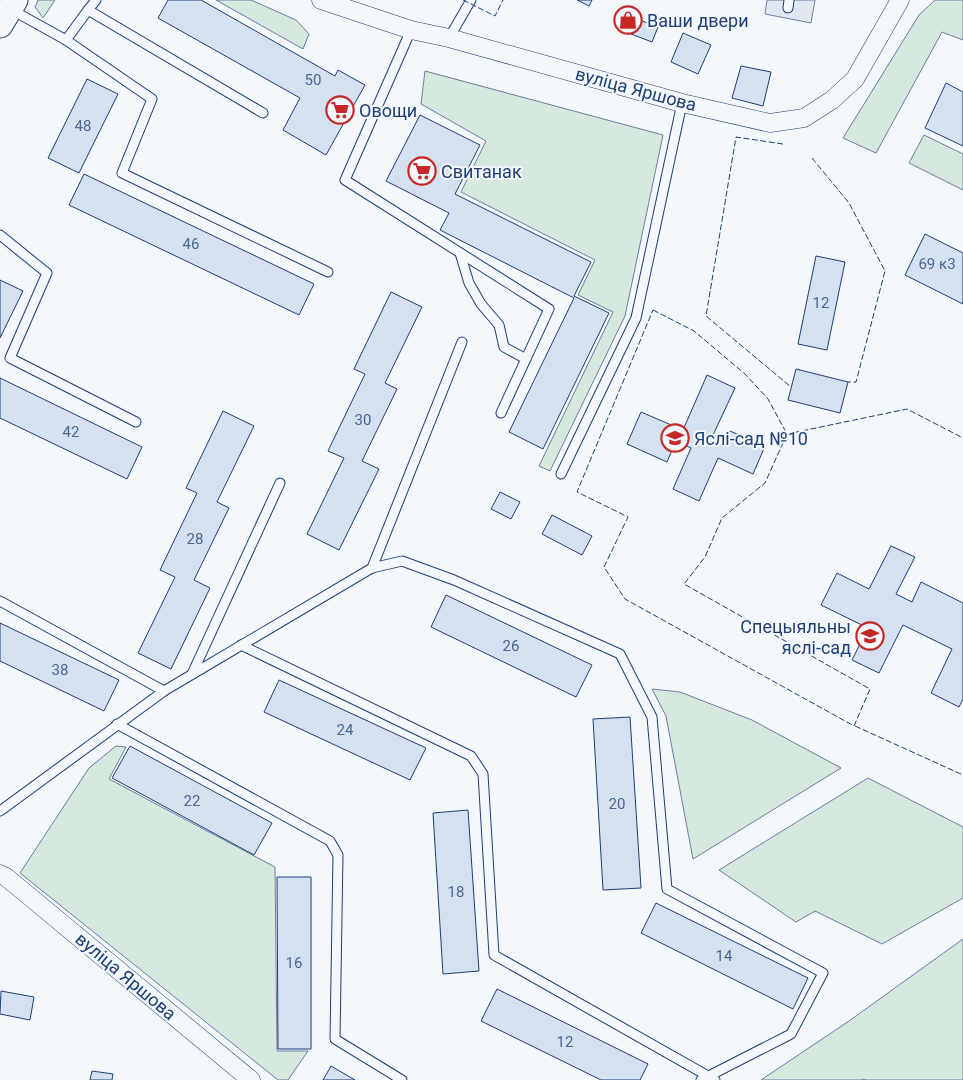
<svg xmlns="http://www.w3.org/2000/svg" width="963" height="1080" font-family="Roboto,sans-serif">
<rect width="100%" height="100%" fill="#f4f7fb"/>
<g fill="#d7e8df" stroke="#687fa3">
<path d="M38,0H55L43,18L35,7Z"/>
<path d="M216,0H251L296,20L309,34L303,49Z"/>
<path d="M935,0H963V40L942,32L876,153L843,138L919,15Z"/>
<path d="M425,71L663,135L625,316L550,471L539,466L613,312L578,295L595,260L461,192L486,141L421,104Z"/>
<path d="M924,135L963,154V190L909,163Z"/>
<path d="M652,689L680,692L752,720L841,768L693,859L666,716Z"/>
<path d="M116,746L126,747L109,779L275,867L277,1051H308L288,1080H278L20,873L89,768Z"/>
<path d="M868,778L963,827V898L882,944L815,911L796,922L719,870Z"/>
<path d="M963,939V1080H866L863,1079L862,1080H761L849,1021Z"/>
</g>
<path fill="#e3e8f0" stroke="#687fa3" d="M767,0H815L811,23L765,14Z"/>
<g fill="#d5e0f0" stroke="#1d3f73">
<path d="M168,0H201L335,76L338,70L365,85L326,155L283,130L300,98L158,18Z"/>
<path d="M577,0H592L589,6Z"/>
<path d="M624,14L658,27L652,42L618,29Z"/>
<path d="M683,33L711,45L698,74L671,62Z"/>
<path d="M741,66L771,72L763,106L732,98Z"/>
<path d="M87,79L118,94L79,173L48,158Z"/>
<path d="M946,83L963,92V146L925,128Z"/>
<path d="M420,115L480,145L455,194L591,262L574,296L609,313L543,449L509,432L574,298L440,230L449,213L386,181Z"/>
<path d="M84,174L314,284L299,315L69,205Z"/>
<path d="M925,234L963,253V304L905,275Z"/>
<path d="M816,256L845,262L827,350L798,344Z"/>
<path d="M0,280L23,291L0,338Z"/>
<path d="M391,292L422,307L385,383L397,389L362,461L379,469L339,550L307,534L344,458L328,451L365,374L354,369Z"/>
<path d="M796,369L848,382L840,413L788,400Z"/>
<path d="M707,375L735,388L713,435L726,440L730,431L765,446L753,474L718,458L699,501L673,489L691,448L676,441L667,462L627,444L641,412L683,430Z"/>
<path d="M0,378L142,447L127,479L0,418Z"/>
<path d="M223,411L254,426L217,502L229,508L194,580L210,588L171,669L138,653L175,577L160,570L197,493L186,488Z"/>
<path d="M500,492L520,502L511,519L491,509Z"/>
<path d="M552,515L592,536L582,555L542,534Z"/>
<path d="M891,546L915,557L896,594L912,602L921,582L963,603V699L959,707L931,693L952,649L903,625L879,673L852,660L868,628L821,605L837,573L869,589Z"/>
<path d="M446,595L592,665L576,697L431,627Z"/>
<path d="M0,623L119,680L104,711L0,661Z"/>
<path d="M279,680L426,748L410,780L264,712Z"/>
<path d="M630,717L641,888L603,890L593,719Z"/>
<path d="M130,746L272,823L254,855L112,778Z"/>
<path d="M468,810L479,971L443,974L433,813Z"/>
<path d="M277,877H311V1049H278Z"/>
<path d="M656,903L808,978L793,1009L641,933Z"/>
<path d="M497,989L648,1064L640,1080H601L481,1021Z"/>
<path d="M1,991L34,997L30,1020L0,1014Z"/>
<path d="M331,1066L355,1080H323Z"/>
<path d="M92,1071L113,1074L112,1080H90Z"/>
</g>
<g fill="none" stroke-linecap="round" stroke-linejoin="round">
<g stroke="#1d3f73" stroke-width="11">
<g id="service">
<path d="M788,8L789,0"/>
<path d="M12,10L66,40L152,99L122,173L328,272"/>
<path d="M88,10L96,0"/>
<path d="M411,30L345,180L549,309L501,413"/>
<path d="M449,38L471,0"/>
<path d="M66,40L88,10L263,113"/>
<path d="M0,235L47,273L10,358L136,422"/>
<path d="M460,253L469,283L481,304L499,325L504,347L526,359"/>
<path d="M561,474L636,318L682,103"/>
<path d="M372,568L462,342"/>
<path d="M0,601L164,691"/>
<path d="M241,645L471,756L483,774L494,955L715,1080"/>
<path d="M192,674L280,483"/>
<path d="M117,724L330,841L338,855L335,1039L402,1080"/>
<path d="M0,811L164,691L372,568L402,561L454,580L620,654L652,717L667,889L823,973L791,1034L701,1080"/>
</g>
</g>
<g stroke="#1d3f73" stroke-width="19">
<g id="minor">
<path d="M321,0L411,30L449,38L682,103L770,123L804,118L832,100L855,79L900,0"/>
<path d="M0,874L6,877L251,1080"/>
</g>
</g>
<g stroke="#1d3f73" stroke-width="27">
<path id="secondary" d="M0,25L15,0"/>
</g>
<use href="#service" stroke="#f4f7fb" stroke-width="9"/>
<use href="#minor" stroke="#f4f7fb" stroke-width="18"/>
<use href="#secondary" stroke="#f4f7fb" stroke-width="25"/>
<g stroke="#1d3f73" stroke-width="1" stroke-dasharray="6 2.5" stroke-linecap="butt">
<path d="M463,0L495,16L503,0"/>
<path d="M783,144L736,137L706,316L791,387"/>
<path d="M812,158L849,203L885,271L856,382H848"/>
<path d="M653,310L694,331L745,374L768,399L787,434L765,483L722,518L705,557L684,584L870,689L854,726L625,599L604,567L628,517L577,492Z"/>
<path d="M786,435L787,434L907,409L963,438"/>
<path d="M855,726L963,775"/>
</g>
</g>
<defs>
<g id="shop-ring" transform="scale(1.4375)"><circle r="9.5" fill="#f4f7fb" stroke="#c62828" stroke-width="1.5"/><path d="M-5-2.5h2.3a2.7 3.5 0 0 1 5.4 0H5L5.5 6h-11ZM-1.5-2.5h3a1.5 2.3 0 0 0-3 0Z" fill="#c62828"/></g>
<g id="supermarket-ring" transform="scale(1.4375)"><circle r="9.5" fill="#f4f7fb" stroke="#c62828" stroke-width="1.5"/><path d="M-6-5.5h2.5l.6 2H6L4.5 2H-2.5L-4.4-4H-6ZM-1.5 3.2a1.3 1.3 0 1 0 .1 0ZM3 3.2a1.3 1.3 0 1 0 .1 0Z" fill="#c62828"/></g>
<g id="school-ring" transform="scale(1.4375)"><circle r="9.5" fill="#f4f7fb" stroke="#c62828" stroke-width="1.5"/><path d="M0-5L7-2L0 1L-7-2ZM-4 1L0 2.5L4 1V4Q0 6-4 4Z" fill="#c62828"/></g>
</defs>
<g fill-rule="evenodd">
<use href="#shop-ring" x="628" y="20"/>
<use href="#supermarket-ring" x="340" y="110"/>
<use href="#supermarket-ring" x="422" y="171"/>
<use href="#school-ring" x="675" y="438"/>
<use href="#school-ring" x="870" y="636"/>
</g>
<g text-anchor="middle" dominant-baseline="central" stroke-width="4" stroke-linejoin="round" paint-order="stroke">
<g font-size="15" fill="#4b6792">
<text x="313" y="80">50</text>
<text x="83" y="126">48</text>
<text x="191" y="244">46</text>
<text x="937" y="264">69 к3</text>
<text x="821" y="303">12</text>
<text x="363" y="420">30</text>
<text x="71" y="432">42</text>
<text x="195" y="539">28</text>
<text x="511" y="646">26</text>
<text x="60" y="670">38</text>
<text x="345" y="730">24</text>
<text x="192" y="801">22</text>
<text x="617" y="804">20</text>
<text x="456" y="892">18</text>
<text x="724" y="956">14</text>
<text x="294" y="963">16</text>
<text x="565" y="1042">12</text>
</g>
<g font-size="18" fill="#1d3f73" stroke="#f4f7fb" text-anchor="start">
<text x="647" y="20">Ваши двери</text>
<text x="359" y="110">Овощи</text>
<text x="441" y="171">Свитанак</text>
<text x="694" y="438">Яслі-сад №10</text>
<text x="851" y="626" text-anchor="end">Спецыяльны<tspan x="851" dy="21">яслі-сад</tspan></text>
</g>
<g font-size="18" fill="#1d3f73" stroke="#f4f7fb">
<text transform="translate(636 89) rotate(15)">вуліца Яршова</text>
<text transform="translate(126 976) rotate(40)">вуліца Яршова</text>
</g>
</g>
</svg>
